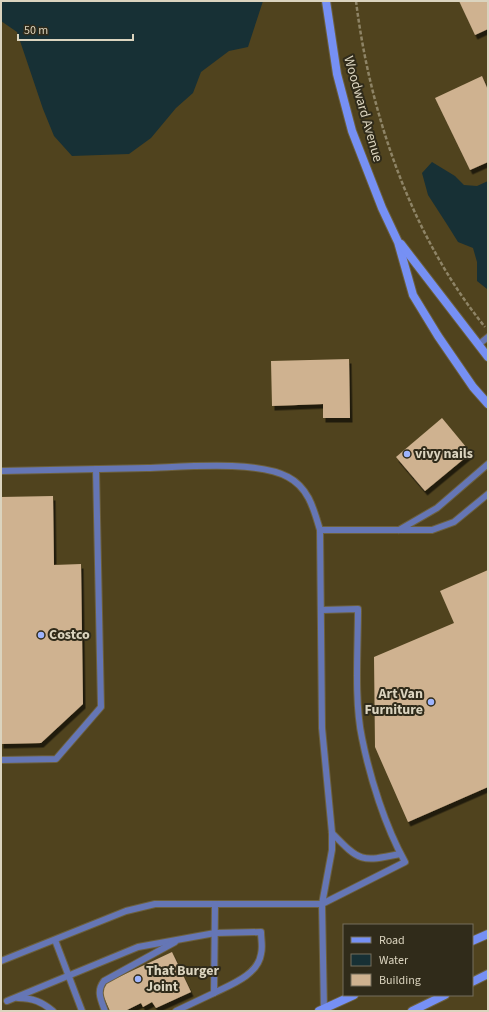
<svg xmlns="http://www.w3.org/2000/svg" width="489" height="1012" font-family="'Source Sans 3',sans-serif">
<defs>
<filter id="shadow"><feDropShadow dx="2.5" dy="4.5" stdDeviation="0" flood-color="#0009"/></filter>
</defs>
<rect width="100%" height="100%" fill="#50431e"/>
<g fill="#173035">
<path d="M1,1H263L248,47L229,51L201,72L193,93L176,108L151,138L129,154L72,156L54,136L43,109L17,32L1,21Z"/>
<path d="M432,162L455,176L464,185L477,186L488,181L487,289L477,281V262L473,248L458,242L448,226L428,195L422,173Z"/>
</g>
<g fill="#cfb290" filter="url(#shadow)">
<path d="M459,1H488V29L475,35Z"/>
<path d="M482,76L488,90V162L470,170L435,98Z"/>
<path d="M349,359L350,418H323V404L272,406L271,361Z"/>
<path d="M442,418L471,453L425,491L396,457Z"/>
<path d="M53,496L54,565L81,564L83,704L41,743L1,744V497Z"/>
<path d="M488,570V787L408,822L375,747L374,657L454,623L440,591Z"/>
<path d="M172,952L191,992L156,1008L152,1002L143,1007L141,1003L125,1011H110L102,993L106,983Z"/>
</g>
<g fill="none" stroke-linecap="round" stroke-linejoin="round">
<g stroke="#6c603e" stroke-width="8">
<g id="service">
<path d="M478,345L488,337"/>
<path d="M1,471C50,470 98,469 147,468C183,467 257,460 288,477C309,488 314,510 320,530L322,728L332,833V850L322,904L324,1011"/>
<path d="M320,530H432L454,522L488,494"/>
<path d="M399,530L437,508L488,464"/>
<path d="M1,760L56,759L101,707L96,469"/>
<path d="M332,833C360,862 361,862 400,854"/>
<path d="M55,940L82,1011"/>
<path d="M1,961L126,911L155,904H322L405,862C385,826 370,778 362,738C354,701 358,648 358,609L322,610"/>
<path d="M18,998C33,998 42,1002 53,1011"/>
<path d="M7,1001L138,947L215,933L261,932C261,939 263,947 261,954C258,975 230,985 214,993"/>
<path d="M105,1011C101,1000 96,991 104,981L175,942"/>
<path d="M176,1011L214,993L215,904"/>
</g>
</g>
<g stroke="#6c603e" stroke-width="10">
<g id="secondary">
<path d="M326,1L337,74L352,131L382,208L398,242L413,295L438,336L473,387L488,404"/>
<path d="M401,244L488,357"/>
<path d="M472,941L488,934"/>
<path d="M472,982L488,974"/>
<path d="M319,1011L354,995"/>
<path d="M412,1011L445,995"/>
</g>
</g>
<path stroke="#8e8466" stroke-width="2.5" stroke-dasharray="4 2" stroke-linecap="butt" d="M356,1C370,115 412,237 485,327"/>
<use href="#service" stroke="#6576b5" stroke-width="6"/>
<use href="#secondary" stroke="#7690f4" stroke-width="8"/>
</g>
<g fill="#9eb4fd" stroke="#302b1a" stroke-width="1.5">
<circle cx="407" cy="454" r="4"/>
<circle cx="41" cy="635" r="4"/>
<circle cx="431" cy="702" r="4"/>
<circle cx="138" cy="979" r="4"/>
</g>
<g text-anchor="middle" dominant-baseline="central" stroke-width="4" stroke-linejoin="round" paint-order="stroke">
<g font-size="14" fill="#dbd4bf" stroke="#302b1a">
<text transform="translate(363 109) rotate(74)">Woodward Avenue</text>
</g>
<g font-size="14" font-weight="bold" fill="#dbd4bf" stroke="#302b1a" text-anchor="start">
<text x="415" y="454">vivy nails</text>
<text x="49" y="635">Costco</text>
<text x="423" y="694" text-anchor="end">Art Van<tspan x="423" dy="16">Furniture</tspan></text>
<text x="146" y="971">That Burger<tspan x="146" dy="16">Joint</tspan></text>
</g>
</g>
<rect width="489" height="1012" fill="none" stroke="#dbd4bf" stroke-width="4"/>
<rect x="343" y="924" width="130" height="72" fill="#302b1a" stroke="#746f5c"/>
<rect x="351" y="937" width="20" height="6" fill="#7690f4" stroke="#746f5c"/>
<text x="379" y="944" font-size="12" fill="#dbd4bf">Road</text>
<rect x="351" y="954" width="20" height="12" fill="#173035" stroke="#746f5c"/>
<text x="379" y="964" font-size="12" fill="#dbd4bf">Water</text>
<rect x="351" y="974" width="20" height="12" fill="#cfb290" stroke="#746f5c"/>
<text x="379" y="984" font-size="12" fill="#dbd4bf">Building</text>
<path d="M18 34v6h115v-6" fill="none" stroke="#dbd4bf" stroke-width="2"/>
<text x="24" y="34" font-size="12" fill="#dbd4bf" stroke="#302b1a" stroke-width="3" paint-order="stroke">50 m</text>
</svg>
